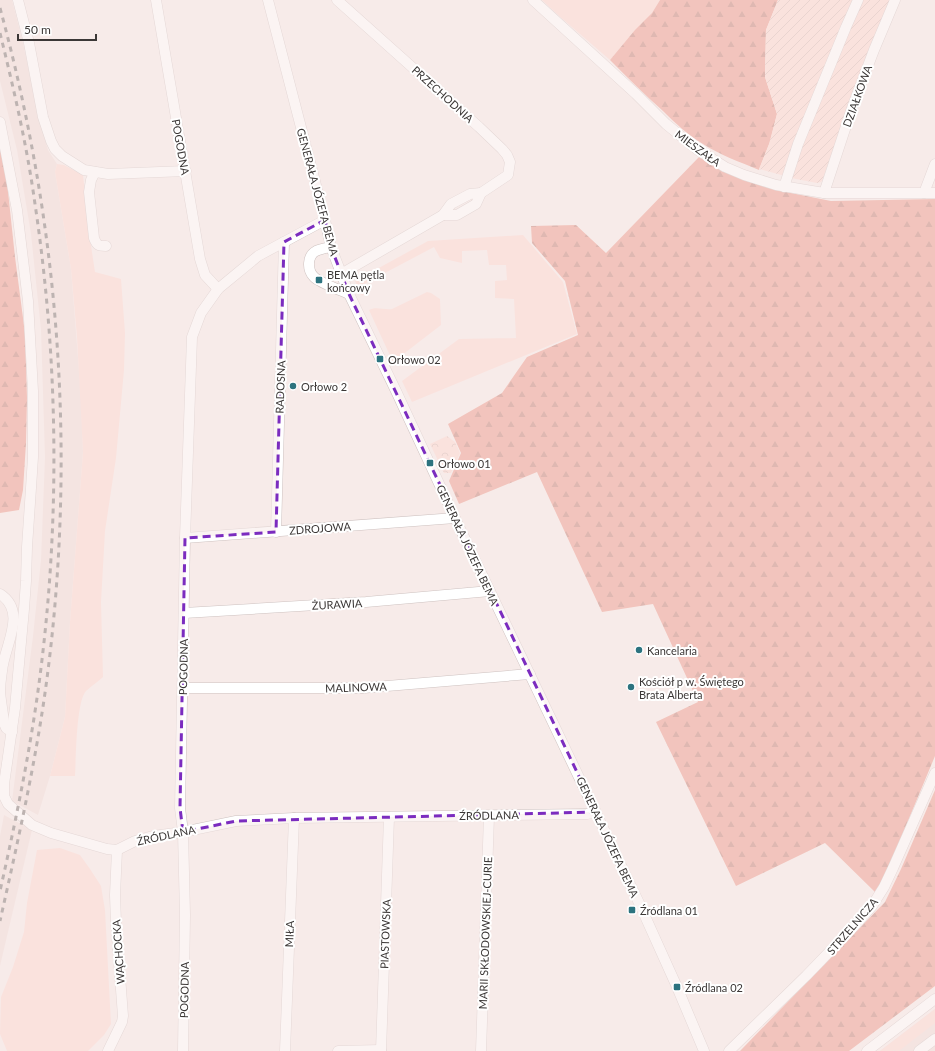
<svg xmlns="http://www.w3.org/2000/svg" width="935" height="1051" font-family="Lato,sans-serif">
<defs>
<pattern id="forest-firs" width="22" height="20" patternUnits="userSpaceOnUse"><rect width="22" height="20" fill="#eb9687"/><path d="M5 1l3.5 6h-7zM16 11l3.5 6h-7z" fill="#c07b6f"/></pattern>
<pattern id="park-crowns" width="20" height="18" patternUnits="userSpaceOnUse"><rect width="20" height="18" fill="#fdd7cf"/><path d="M2 6a3 3 0 1 1 6 0M12 15a3 3 0 1 1 6 0" fill="none" stroke="#dab9b2"/></pattern>
<pattern id="garden-furrows" width="10" height="10" patternUnits="userSpaceOnUse"><rect width="10" height="10" fill="#fdd7cf"/><path d="M-1 1l2-2M0 10L10 0M9 11l2-2" fill="none" stroke="#dab9b2"/></pattern>
</defs>
<rect width="100%" height="100%" fill="#f7ebe9"/>
<g fill="#efdcd8">
<path d="M0,0H12L23,43L38,114L48,150L57,164L55,172L71,269L81,396L83,452L70,622L65,717L50,776L38,815L12,801L33,636L41,560L45,457L41,330L31,234L17,150L0,81Z"/>
<path d="M4,815L32,830L0,966V836Z"/>
<path d="M935,1009V1051H880Z"/>
</g>
<g fill="#fdd7cf">
<path d="M542,0H660L652,13L610,60L558,15Z"/>
<path d="M57,164L64,165L83,175L90,239L95,272L121,279L125,333L124,370L116,458L105,531L101,602L103,677C98,682 91,686 86,691C76,702 76,760 75,776H50L65,717L70,622L83,452L77,337L71,269L55,172Z"/>
<path d="M523,235L563,282L577,334L412,402L402,381L459,339L516,338L514,299L495,298V281L507,280L506,265H489L487,250L462,251V263L440,258L434,247L364,284L367,290L362,296L355,281L428,241Z"/>
<path d="M427,292L431,293L440,299L441,325L393,362L369,310C376,306 383,310 392,309Z"/>
<path d="M60,848L80,855L90,869L101,886L105,910L111,1024L104,1035L88,1051H7L0,1034L1,997L13,967L24,932L27,903L37,850Z"/>
<path d="M935,1009V1023L899,1051H896L894,1050L892,1051H880Z"/>
</g>
<g fill="url(#forest-firs)">
<path d="M660,0H778L766,30L765,77L777,114L770,142L759,170C740,162 720,155 703,144C688,135 675,123 663,111C645,95 627,77 610,60L635,30L652,13Z"/>
<path d="M0,138L7,182L15,257L25,333L27,398L26,443L23,490L19,510L0,513Z"/>
<path d="M699,157L732,174L781,191L831,201L935,199V756L888,869L876,893L825,843L736,886L656,722L698,702L653,604L602,612L537,472L459,504L449,481L461,453L448,424L502,393L527,357L578,335L565,281L532,243L531,226L576,225L606,253Z"/>
<path d="M935,790V986L849,1051H740L885,902L901,869Z"/>
</g>
<path fill="url(#park-crowns)" d="M447,436L455,442L460,453L451,473H444L430,444Z"/>
<path fill="url(#garden-furrows)" d="M778,0H892L870,47L822,181L821,182L817,183L796,179L759,169L769,144L777,114L765,77L766,30Z"/>
<g fill="none" stroke-linecap="round" stroke-linejoin="round">
<g stroke="#cec2c0" stroke-width="11">
<g id="minor">
<path d="M18,0L29,43L43,117L51,141L55,149L62,156L84,170L108,174L186,171"/>
<path d="M156,0L200,259L205,275L218,289"/>
<path d="M268,0L325,220L331,247L349,294L396,391L455,518L640,905L677,987L704,1051"/>
<path d="M337,0L479,127L502,149L507,155L510,162L508,175L481,193L476,204L457,215H443"/>
<path d="M533,0L636,94L666,124L698,150L725,167L744,175L776,185L824,193H935"/>
<path d="M0,122L17,210L28,301L33,391V457L31,488L27,547L26,581L24,609L15,708L4,784V796L8,804L32,825L51,833L107,849L117,850L135,841L153,836L183,832L236,821L294,818L587,814L596,812"/>
<path d="M95,172L91,180L89,192L94,238C97,246 99,246 106,246"/>
<path d="M784,187L798,144L846,27L858,0"/>
<path d="M824,193L852,108L874,50L895,0"/>
<path d="M924,193L935,164"/>
<path d="M331,247C326,248 320,249 316,251C307,256 307,270 314,277C320,283 340,290 349,294"/>
<path d="M341,274L443,215L451,204L470,194L481,193"/>
<path d="M276,532L284,242"/>
<path d="M185,538L455,518"/>
<path d="M0,594C28,612 4,646 2,671C1,678 0,685 0,692C1,702 3,713 4,723L6,728L12,732"/>
<path d="M184,613L366,602L490,591"/>
<path d="M183,688H363L530,674"/>
<path d="M108,1051L122,1022L123,1016L116,923L115,895L117,850"/>
<path d="M183,1051L185,915L183,832L180,808L185,538L192,337L201,313L218,289L258,256L284,242L325,220"/>
<path d="M285,1051L294,818"/>
<path d="M338,1051L381,1050"/>
<path d="M381,1051L389,817"/>
<path d="M481,1051L489,816"/>
<path d="M729,1051L806,976L859,921L872,906L884,887L893,868L935,773"/>
<path d="M867,1051L935,999"/>
<path d="M919,1051L935,1039"/>
</g>
</g>
<use href="#minor" stroke="#fff" stroke-width="10"/>
<g stroke="#756f6d" stroke-width="3" stroke-dasharray="5 5" stroke-linecap="butt">
<path d="M0,8C61,232 77,464 45,693C34,770 17,845 0,921"/>
<path d="M0,33C14,90 27,146 35,204C57,352 60,502 43,651C34,732 18,811 0,891"/>
</g>
</g>
<path d="M0 0H935V1051H0ZM325,220L331,247L349,294L596,812L236,821L183,832L180,808L185,538L276,532L284,242Z" fill="#f7ebe9" fill-opacity=".55" fill-rule="evenodd"/>
<path fill="none" stroke="#7b2cbf" stroke-width="3" stroke-dasharray="8 5" stroke-linejoin="round" d="M325,220L331,247L349,294L596,812L236,821L183,832L180,808L185,538L276,532L284,242Z"/>
<g fill="#2c737f" stroke="#fff" stroke-width="1.5">
<rect x="315" y="276" width="8" height="8" rx="2"/>
<rect x="376" y="355" width="8" height="8" rx="2"/>
<circle cx="293" cy="386" r="4"/>
<rect x="426" y="459" width="8" height="8" rx="2"/>
<circle cx="639" cy="650" r="4"/>
<circle cx="631" cy="687" r="4"/>
<rect x="628" y="906" width="8" height="8" rx="2"/>
<rect x="673" y="983" width="8" height="8" rx="2"/>
</g>
<g text-anchor="middle" dominant-baseline="central" stroke-width="4" stroke-linejoin="round" paint-order="stroke">
<g font-size="11" fill="#3b3736" stroke="#fff">
<text transform="translate(443 94) rotate(42)">PRZECHODNIA</text>
<text transform="translate(857 96) rotate(-70)">DZIAŁKOWA</text>
<text transform="translate(181 147) rotate(80)">POGODNA</text>
<text transform="translate(698 148) rotate(36)">MIESZAŁA</text>
<text transform="translate(318 192) rotate(75)">GENERAŁA JÓZEFA BEMA</text>
<text transform="translate(280 387) rotate(-88)">RADOSNA</text>
<text transform="translate(320 528) rotate(-4)">ZDROJOWA</text>
<text transform="translate(468 545) rotate(65)">GENERAŁA JÓZEFA BEMA</text>
<text transform="translate(337 604) rotate(-3)">ŻURAWIA</text>
<text transform="translate(183 667) rotate(-89)">POGODNA</text>
<text transform="translate(356 687) rotate(-2)">MALINOWA</text>
<text transform="translate(489 815) rotate(-1)">ŹRÓDLANA</text>
<text transform="translate(166 835) rotate(-12)">ŹRÓDLANA</text>
<text transform="translate(608 837) rotate(65)">GENERAŁA JÓZEFA BEMA</text>
<text transform="translate(852 926) rotate(-49)">STRZELNICZA</text>
<text transform="translate(485 933) rotate(-88)">MARII SKŁODOWSKIEJ-CURIE</text>
<text transform="translate(289 934) rotate(-88)">MIŁA</text>
<text transform="translate(385 934) rotate(-88)">PIASTOWSKA</text>
<text transform="translate(118 952) rotate(-94)">WĄCHOCKA</text>
<text transform="translate(184 990) rotate(-89)">POGODNA</text>
</g>
<g font-size="11" fill="#3b3736" stroke="#fff" text-anchor="start">
<text x="327" y="274">BEMA pętla<tspan x="327" dy="13">końcowy</tspan></text>
<text x="388" y="359">Orłowo 02</text>
<text x="301" y="386">Orłowo 2</text>
<text x="438" y="463">Orłowo 01</text>
<text x="647" y="650">Kancelaria</text>
<text x="639" y="681">Kościół p w. Świętego<tspan x="639" dy="13">Brata Alberta</tspan></text>
<text x="640" y="910">Źródlana 01</text>
<text x="685" y="987">Źródlana 02</text>
</g>
</g>
<path d="M18 34v6h78v-6" fill="none" stroke="#3b3736" stroke-width="2"/>
<text x="24" y="34" font-size="12" fill="#3b3736" stroke="#ffffff" stroke-width="3" paint-order="stroke">50 m</text>
</svg>
